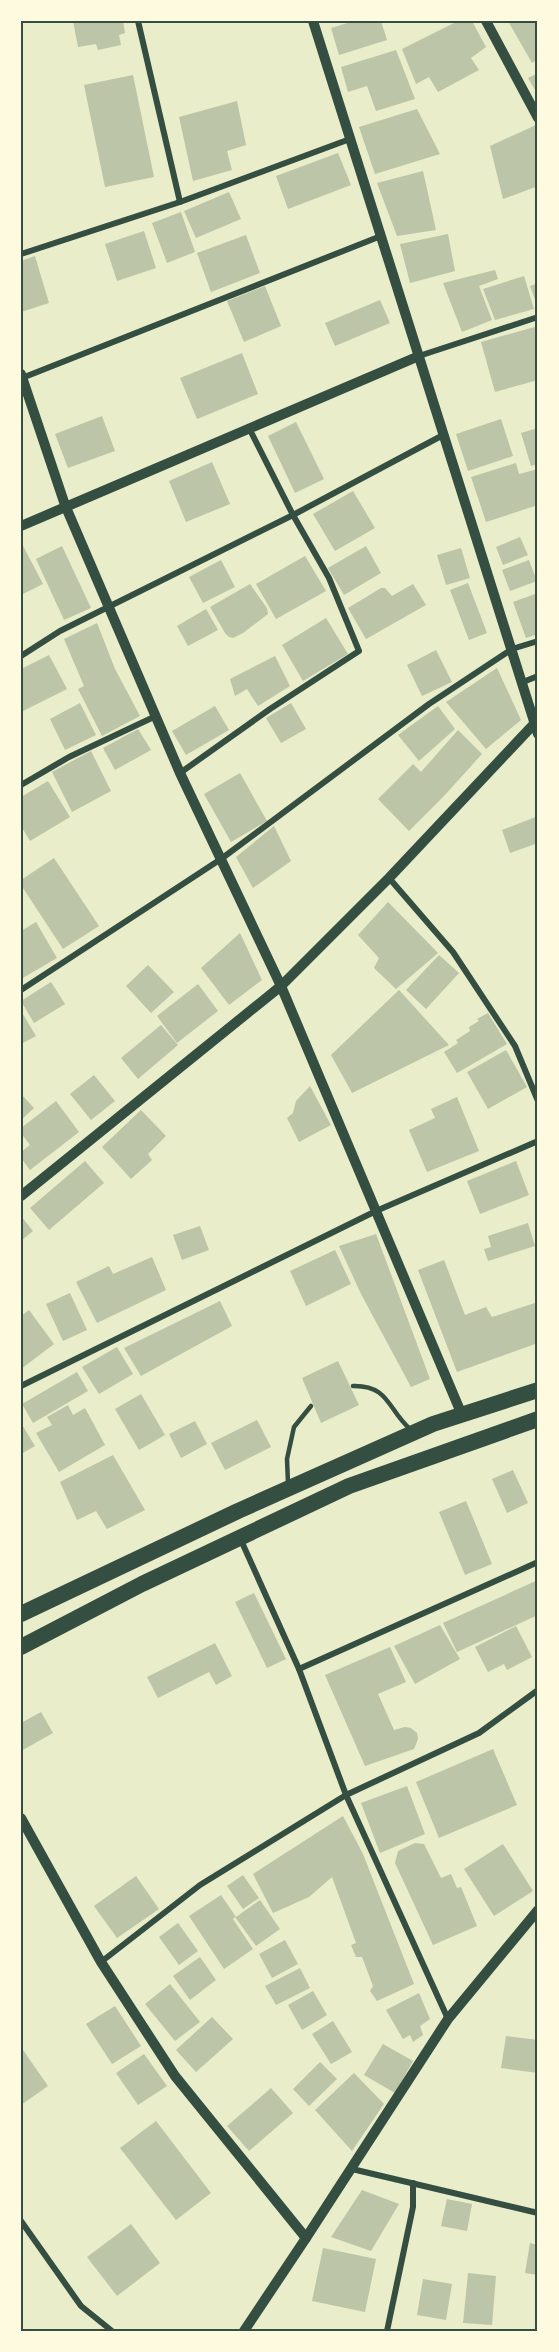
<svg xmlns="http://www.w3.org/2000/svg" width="559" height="2352" font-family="Bitter,serif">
<rect width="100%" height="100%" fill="#e9edc9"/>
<g fill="#bcc5a7">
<path d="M73,21H123L125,33L119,35L121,45L98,50L96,44L78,47Z"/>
<path d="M354,21H381L387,40L339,55L331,28Z"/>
<path d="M458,21H472L486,47L471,58L479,70L438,92L429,77L416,84L402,49Z"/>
<path d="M508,21H538V59L532,63Z"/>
<path d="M396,50L415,99L376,111L367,86L348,92L341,67Z"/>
<path d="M538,73V95L528,78Z"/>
<path d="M133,75L154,177L105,187L84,85Z"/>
<path d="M237,101L246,145L227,151L232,170L193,181L179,117Z"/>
<path d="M417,109L440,154L375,174L359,127Z"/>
<path d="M536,125L538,130V186L503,199L490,146Z"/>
<path d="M338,153L351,185L288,209L276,176Z"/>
<path d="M423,171L436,230L397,236L377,183Z"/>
<path d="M229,192L241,219L196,238L184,211Z"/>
<path d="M181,212L195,252L167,263L152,223Z"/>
<path d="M144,231L156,268L117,281L105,244Z"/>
<path d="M448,234L455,271L410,283L400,244Z"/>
<path d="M246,235L260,273L211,292L197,253Z"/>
<path d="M35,256L49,303L21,312V261Z"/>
<path d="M495,270L498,279L479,286L492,320L462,332L443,283Z"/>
<path d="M524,276L534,309L495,320L483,289Z"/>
<path d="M538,283V308L530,286Z"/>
<path d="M265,286L281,326L244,342L227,301Z"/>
<path d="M380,300L390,323L335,346L325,323Z"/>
<path d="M538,326V380L495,392L481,342Z"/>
<path d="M242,353L258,394L197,419L180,378Z"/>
<path d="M102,416L115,451L68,468L55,434Z"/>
<path d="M501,419L513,456L468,471L456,434Z"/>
<path d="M296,422L324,479L295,493L268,436Z"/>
<path d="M538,428V464L531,466L521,433Z"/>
<path d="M212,462L230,504L186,522L169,481Z"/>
<path d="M516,463L519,474L538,469V505L486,522L471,477Z"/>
<path d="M353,491L375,528L335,551L313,514Z"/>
<path d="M520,537L528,555L503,565L496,547Z"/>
<path d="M21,542L43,584L21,595Z"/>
<path d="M62,546L91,608L64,620L36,559Z"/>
<path d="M366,546L381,573L344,595L328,568Z"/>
<path d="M461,548L470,578L446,585L437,555Z"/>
<path d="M305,556L326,591L276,619L256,584Z"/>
<path d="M221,560L235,587L203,603L189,577Z"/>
<path d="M529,560L537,581L510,591L502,570Z"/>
<path d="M468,583L487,633L469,640L450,590Z"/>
<path d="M250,584L267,608L268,614L243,633L233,638L229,637L225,633L210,607Z"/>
<path d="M413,584L426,605L366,639L348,608L381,588H385L392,596Z"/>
<path d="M535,594L538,601V634L526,638L513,602Z"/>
<path d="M206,609L218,630L188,646L177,626Z"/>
<path d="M326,618L348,654L303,681L282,645Z"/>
<path d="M97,623L115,669L140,716L102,736L78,689L84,686L64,639Z"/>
<path d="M436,650L452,682L422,696L407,665Z"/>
<path d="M49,655L67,689L23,711L21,669Z"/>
<path d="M275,656L290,686L258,706L247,689L235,696L230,679Z"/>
<path d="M497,668L521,720L486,749L446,702Z"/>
<path d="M80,703L96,735L65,750L50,719Z"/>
<path d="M291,703L306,729L281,743L266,718Z"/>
<path d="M215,706L229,730L186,755L172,731Z"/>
<path d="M438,706L455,729L419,761L398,735Z"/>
<path d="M138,729L151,750L115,770L103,748Z"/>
<path d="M458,730L482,754L444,796L409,831L378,799L413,764L421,772Z"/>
<path d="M91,751L111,791L72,812L52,772Z"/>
<path d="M240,773L267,821L231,842L204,794Z"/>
<path d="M48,781L70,817L30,841L21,826V797Z"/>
<path d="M538,816V843L510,853L502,830Z"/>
<path d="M274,826L291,861L253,888L236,857Z"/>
<path d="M54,858L99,926L63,949L21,885V880Z"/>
<path d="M388,902L438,953L396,989L374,968L379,958L358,935Z"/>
<path d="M36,922L57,958L21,979V931Z"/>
<path d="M240,933L262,980L229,1005L201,968Z"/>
<path d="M439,955L459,973L426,1009L406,990Z"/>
<path d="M148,965L174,992L151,1013L126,986Z"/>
<path d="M51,982L65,1004L34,1023L21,1001Z"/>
<path d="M198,984L218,1011L177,1043L157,1016Z"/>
<path d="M399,990L449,1045L352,1093L331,1055Z"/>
<path d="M21,1011L36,1036L21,1044Z"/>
<path d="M488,1013L507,1044L457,1073L444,1052L458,1043L456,1040L470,1031L469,1027L479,1021L477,1019Z"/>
<path d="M161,1025L178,1045L138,1079L121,1058Z"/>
<path d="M506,1050L527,1087L488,1109L467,1072Z"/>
<path d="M94,1075L115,1101L91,1120L70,1094Z"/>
<path d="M310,1086L331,1125L299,1142L287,1118L293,1113L296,1101Z"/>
<path d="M21,1094L34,1108L21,1120Z"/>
<path d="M457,1097L479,1151L427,1172L409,1130L435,1118L431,1109Z"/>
<path d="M56,1101L79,1132L30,1170L21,1158V1152L30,1145L21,1133V1128Z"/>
<path d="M141,1110L166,1136L148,1154L152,1160L131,1179L102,1147Z"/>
<path d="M85,1161L104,1183L49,1230L30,1208Z"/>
<path d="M516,1161L529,1195L480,1214L467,1181Z"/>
<path d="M21,1216L33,1231L21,1241Z"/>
<path d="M528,1223L535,1246L488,1261L484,1249L491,1247L488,1236Z"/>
<path d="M200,1226L209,1250L182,1260L173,1235Z"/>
<path d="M376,1234L430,1379L411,1387L361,1294L339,1246Z"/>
<path d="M335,1250L351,1284L306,1306L290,1271Z"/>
<path d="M152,1257L166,1290L97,1323L76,1282L109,1266L113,1274Z"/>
<path d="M444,1260L465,1315L486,1307L492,1317L538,1302V1343L457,1372L418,1270Z"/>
<path d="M70,1293L87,1330L63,1341L46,1304Z"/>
<path d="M220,1301L232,1326L141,1376L124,1348Z"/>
<path d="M29,1310L54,1344L21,1369V1316Z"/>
<path d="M117,1347L133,1374L99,1394L82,1367Z"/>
<path d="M338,1361L359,1405L321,1423L302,1378Z"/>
<path d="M77,1372L88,1391L33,1423L22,1404Z"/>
<path d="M141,1394L165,1435L139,1450L115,1409Z"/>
<path d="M68,1405L73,1415L85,1408L105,1445L59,1472L36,1433L52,1425L47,1417Z"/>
<path d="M257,1420L271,1447L225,1470L211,1443Z"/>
<path d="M195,1421L207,1444L181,1458L169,1434Z"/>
<path d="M21,1423L35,1446L21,1454Z"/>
<path d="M113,1455L145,1510L107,1529L96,1511L77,1520L60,1482Z"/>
<path d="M513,1470L528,1503L507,1513L492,1479Z"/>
<path d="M466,1501L492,1564L465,1575L439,1512Z"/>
<path d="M538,1580V1615L457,1652L443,1623Z"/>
<path d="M254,1593L286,1659L267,1668L235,1602Z"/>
<path d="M440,1625L460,1659L415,1684L394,1646Z"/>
<path d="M516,1626L532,1657L507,1670L504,1664L488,1672L475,1647Z"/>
<path d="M215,1643L232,1676L216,1685L209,1672L158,1698L147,1677Z"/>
<path d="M390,1647L406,1682L378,1694L394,1730L405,1727L411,1728L417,1733L418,1739L414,1749L365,1766L325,1675Z"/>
<path d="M41,1712L53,1733L21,1751V1723Z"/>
<path d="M493,1749L517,1805L439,1838L416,1782Z"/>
<path d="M407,1786L425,1834L380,1853L361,1803Z"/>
<path d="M343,1816L363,1854L414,1984L377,2001L370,1991L373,1986L362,1957H356L351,1945L356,1943L332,1877L309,1897L273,1913L253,1874Z"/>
<path d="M415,1843L424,1844L441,1878L451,1874L457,1888L461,1887L477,1926L433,1945L395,1863L398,1851Z"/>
<path d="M503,1844L533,1891L494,1916L464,1869Z"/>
<path d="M243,1875L259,1898L243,1909L227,1886Z"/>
<path d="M136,1876L159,1909L117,1938L94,1906Z"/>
<path d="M221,1895L236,1917L260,1900L280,1929L256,1946L235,1917L233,1919L253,1949L224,1969L189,1916Z"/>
<path d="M178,1923L198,1951L179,1965L159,1937Z"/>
<path d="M285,1940L298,1964L272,1978L259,1954Z"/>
<path d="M200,1957L216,1980L190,2000L173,1976Z"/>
<path d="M300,1968L310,1988L276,2005L265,1986Z"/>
<path d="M170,1984L200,2022L175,2041L145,2004Z"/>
<path d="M313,1991L327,2015L302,2030L288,2005Z"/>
<path d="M419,1993L430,2019L420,2026L423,2035L413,2042L410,2035L403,2039L386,2010Z"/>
<path d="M115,2006L141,2046L112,2064L86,2024Z"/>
<path d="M212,2017L233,2039L196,2072L176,2050Z"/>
<path d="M333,2021L352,2052L331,2064L312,2034Z"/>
<path d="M506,2036L538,2040V2073L501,2068Z"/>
<path d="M383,2044L413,2061L395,2093L364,2075Z"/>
<path d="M21,2047L48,2086L21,2105Z"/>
<path d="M144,2054L167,2086L138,2105L116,2073Z"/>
<path d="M320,2062L337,2079L309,2106L293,2089Z"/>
<path d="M354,2073L384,2104L352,2151L315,2110Z"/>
<path d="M271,2088L293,2113L249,2151L227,2126Z"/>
<path d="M156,2121L211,2193L176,2220L120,2148Z"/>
<path d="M362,2190L399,2204L371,2251L331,2237Z"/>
<path d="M447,2199L472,2204L467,2231L441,2226Z"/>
<path d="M131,2224L160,2263L117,2296L87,2257Z"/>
<path d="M530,2243L538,2245V2275L525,2273Z"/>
<path d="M323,2248L376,2259L365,2312L312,2301Z"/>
<path d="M468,2273L496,2276L492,2325L463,2323Z"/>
<path d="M423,2279L452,2284L446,2320L417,2315Z"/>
</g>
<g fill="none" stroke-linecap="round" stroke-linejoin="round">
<g stroke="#344e41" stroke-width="4.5">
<path d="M353,1386C389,1385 388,1410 410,1429"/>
<path d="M288,1483L287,1459L294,1427L311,1406"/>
</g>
<g stroke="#344e41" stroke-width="6">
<path d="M138,21L180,202"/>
<path d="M21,254L180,202L350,139"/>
<path d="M419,356L538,317"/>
<path d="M22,378L381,236"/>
<path d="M21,656L60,631L293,515L445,434"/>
<path d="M523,682L538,676"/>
<path d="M180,773L270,709L359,651L329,578L293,515L249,428"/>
<path d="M21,785L69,757L156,716"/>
<path d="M389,878L453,952L515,1046L538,1101"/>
<path d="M21,990L221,859L429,704L512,649L538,641"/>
<path d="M21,1386L376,1211L538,1141"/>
<path d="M240,1538L299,1669L346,1795L448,2019"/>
<path d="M299,1669L538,1562"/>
<path d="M101,1962L200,1885L346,1795L479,1733L538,1690"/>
<path d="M352,2169L538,2213"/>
<path d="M21,2221L81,2306L112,2331"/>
<path d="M387,2331L413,2207V2183"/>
</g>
<g stroke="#344e41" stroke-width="10">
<path d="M313,21L538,734"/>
<path d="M486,21L538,118"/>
<path d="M21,374L65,505L180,773L281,986L462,1415"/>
<path d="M21,526L419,356"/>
<path d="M21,1196L281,986L389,878L535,723"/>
<path d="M21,1818L101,1962L175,2076L306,2238"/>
<path d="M244,2331L306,2238L448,2019L538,1910"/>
</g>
<g stroke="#344e41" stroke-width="16">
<path d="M21,1614L238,1511L433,1424L538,1390"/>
<path d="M21,1647L142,1584L349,1486L538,1419"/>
</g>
</g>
<rect width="559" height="2352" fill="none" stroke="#fefae0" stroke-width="45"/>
<rect x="22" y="22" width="514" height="2308" fill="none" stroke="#344e41" stroke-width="2"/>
</svg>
